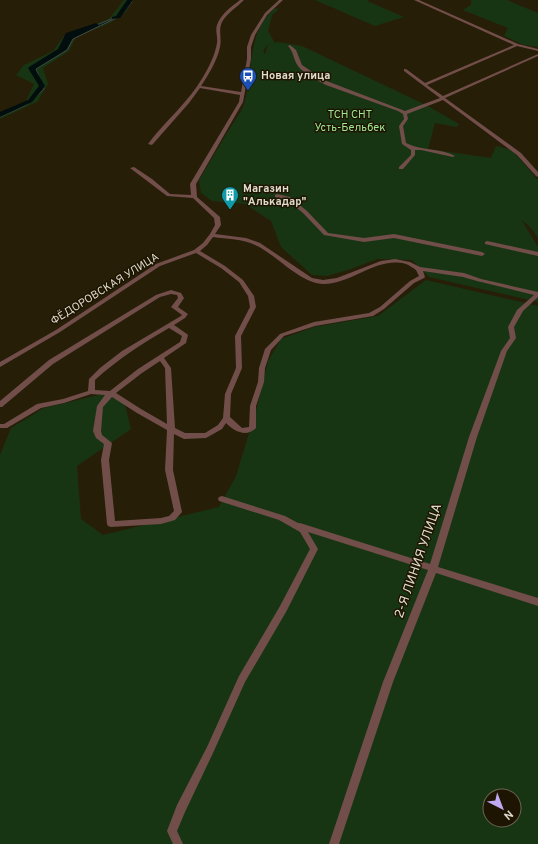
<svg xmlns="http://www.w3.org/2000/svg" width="538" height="844" font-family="Overpass,sans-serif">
<rect width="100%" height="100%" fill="#271e08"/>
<g fill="#183513" fill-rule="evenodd">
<path d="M124,0H133L126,12L110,23L76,37L69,51L43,68L48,84L37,102L0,119V113L26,101L34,84L16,75L24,65L53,51L64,36L109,19Z"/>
<path d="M315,0H369L367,1L404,17L375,26Z"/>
<path d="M471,0H507L538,13V47L524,45L504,36L508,28L463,10L471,5Z"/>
<path d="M275,8L279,9L272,15L268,31L275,43L267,45L263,51L265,54L268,45L278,42L302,46L428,106L459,124L456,127L435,123L428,149L491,158L496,146L512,150L538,180V238L532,229L521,219L538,247V302L429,277L412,260L377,259L351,269L327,276L312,275L281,247L271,221L245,204L212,201L201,193L199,180C210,161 221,143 232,125C236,118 242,111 244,104C255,70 245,34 275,8Z"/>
<path d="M426,280L538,306V844H0V455L11,428L44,408L103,394L124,401L131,429L77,466L81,519L103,535L219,507L236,476L257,407L268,361L281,339L314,327L378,316ZM490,796H514V820H490Z"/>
</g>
<path fill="#020e0e" stroke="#444b47" d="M130,0H132V2L120,16L73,39L67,50L36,69L44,89L26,105L0,117V115L30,101L29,99L40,88L41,86L31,68L61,50L68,34L90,28L116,17Z"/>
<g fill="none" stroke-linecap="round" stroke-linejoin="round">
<g fill="#020e0e" fill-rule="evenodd">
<path d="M127,0H133L120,18L112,19V17L116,16Z"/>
<path d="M96,23L99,25L98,26L71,35L63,51L35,69L45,86L32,102L0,117V112L28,100L39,86L28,68L29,67L58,49L66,33Z"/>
</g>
<g fill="#714e49" fill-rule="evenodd">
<path d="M240,0H244C237,7 227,13 222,22C218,30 222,38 220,47C217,61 209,74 201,86L241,92L247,59V47L251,35L265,13L279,0H283L267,15L255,35L251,47V59L243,102L196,184L197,197L220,217L221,225L215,234L246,238L260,243L312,278L323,280L337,278L381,261L395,259L410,262L420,267L464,273L481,279L538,292V297L523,311L514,327L516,338L507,351L477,437L438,567L538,598V606L436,573L393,682L339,844H329L383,682L428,570L308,532L318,549L286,612L245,682L213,753L185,812L177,831L183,844H173L167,831L177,805L207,747L239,676L280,606L310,549L300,532L279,520L219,501L218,499L219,497L222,496L285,516L298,523H300L430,564L469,437L501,351L510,338L508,327L517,310L534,295L477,281L463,277L423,271L425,277L424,278L414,283L384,309L373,316L315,326L284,336L271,350L265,368L264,382L256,406V428C246,438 234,431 226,423L222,429L206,438L184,439L174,434L173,470L182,512L175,520L161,524L111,527L108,526L107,524L101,460L104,444L96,438L93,431L97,406L105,395L91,394L64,403L41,408L7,428H0V424H4L37,404L63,399L88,391L89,379L100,368L122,351L181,316L182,315L171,307L178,298L177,295L171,294L160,297L53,364L2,407H0V401L49,360L156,295L171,290L181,293L184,298L178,307L188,314L185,318L174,325L187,334L188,335L186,343L164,358L171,368L175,428L185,433H205L218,425L223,418L225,394L236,368L235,336L250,307L248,296L239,282L221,268L196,253L160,266L60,332L0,367V362L56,330L156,264L194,250L203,243L210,234L215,225L214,218L193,198L167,196L130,168L134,167L152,179L170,194L191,195L190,184L239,102L240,95L200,88L189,103L152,145L148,144C165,121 188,103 203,77C209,67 215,55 217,43C218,37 215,31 217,25C221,14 231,7 240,0ZM213,237C227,239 243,239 255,245C276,254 300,284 324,284C352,284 377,256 406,264C409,265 413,268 416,270L419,276L410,281L380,307L369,313L314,322L280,334L265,349L259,368L258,382L250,406L249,427L242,428L230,417L231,394L242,368L241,336L256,307L254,296L243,280L225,266L200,251L207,245ZM169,328L182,336L180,342L138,369L110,391L95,390V380C118,359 143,343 169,328ZM160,361L165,368L167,424L141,409L116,393L142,373ZM112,397L137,413L167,430L165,470L174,511L169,516L161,518L115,521L109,460L112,443L102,435L101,431L103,407Z"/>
<path d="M414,0H419L518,44L538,49V51L517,46L427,85L443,96L538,54V56L445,98L521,153L538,172V177L536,176L517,155L443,100L407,114L408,119L403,126L406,143C421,151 441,148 455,156L453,157L421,150H415V155L403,169H399V167L411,155V150L402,144L399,126L404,119L403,114L398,111L326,85C318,81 303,73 298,66C293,59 294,52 288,46L290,45L296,50L302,65L324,80L405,111L440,98L404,71V69H406L425,83L514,45Z"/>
<path d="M277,194L290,197L307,211L328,233L364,238L394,234L482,252L485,254L482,256L394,238L364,242L324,235L303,213L286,199L275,197V195Z"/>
<path d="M487,241L538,252V256L485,244V242Z"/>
</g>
</g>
<defs>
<g id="bus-pin" transform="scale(0.9)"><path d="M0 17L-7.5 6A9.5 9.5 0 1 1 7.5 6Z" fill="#1a4fb4" stroke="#1d1501"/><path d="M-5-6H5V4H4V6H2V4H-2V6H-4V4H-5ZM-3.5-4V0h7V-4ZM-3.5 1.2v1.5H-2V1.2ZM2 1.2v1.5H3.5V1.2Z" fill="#fff"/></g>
<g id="building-pin" transform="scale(0.9)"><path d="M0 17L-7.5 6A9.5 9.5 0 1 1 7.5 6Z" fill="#0f9aa8" stroke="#1d1501"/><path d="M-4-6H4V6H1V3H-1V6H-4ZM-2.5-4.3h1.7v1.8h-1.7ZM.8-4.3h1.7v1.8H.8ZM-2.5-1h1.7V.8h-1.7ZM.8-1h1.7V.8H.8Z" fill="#fff"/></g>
</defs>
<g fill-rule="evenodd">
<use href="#bus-pin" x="248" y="76"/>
<use href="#building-pin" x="230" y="195"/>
</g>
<g text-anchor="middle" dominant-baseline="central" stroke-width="3" stroke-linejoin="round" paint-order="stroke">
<g font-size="11" font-weight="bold" fill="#dfdacc" stroke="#1d1501" text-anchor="start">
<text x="261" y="76">Новая улица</text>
<text x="243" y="189">Магазин<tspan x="243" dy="13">"Алькадар"</tspan></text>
</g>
<g font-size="11" fill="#9fe992" stroke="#1d1501">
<text x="350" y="115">ТСН СНТ<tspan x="350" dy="13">Усть-Бельбек</tspan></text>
</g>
<g font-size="11" fill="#dfdacc" stroke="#1d1501">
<text transform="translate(105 289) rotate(-32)">ФЁДОРОВСКАЯ УЛИЦА</text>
</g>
<g font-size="13" fill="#dfdacc" stroke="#1d1501">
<text transform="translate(419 561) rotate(-71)">2-Я ЛИНИЯ УЛИЦА</text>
</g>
</g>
<g transform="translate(502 808) rotate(138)"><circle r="19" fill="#1d1501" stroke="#6b6452"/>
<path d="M0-3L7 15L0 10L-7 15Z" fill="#c1a8f3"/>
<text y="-6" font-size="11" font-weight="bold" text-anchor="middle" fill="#dfdacc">N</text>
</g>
</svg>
